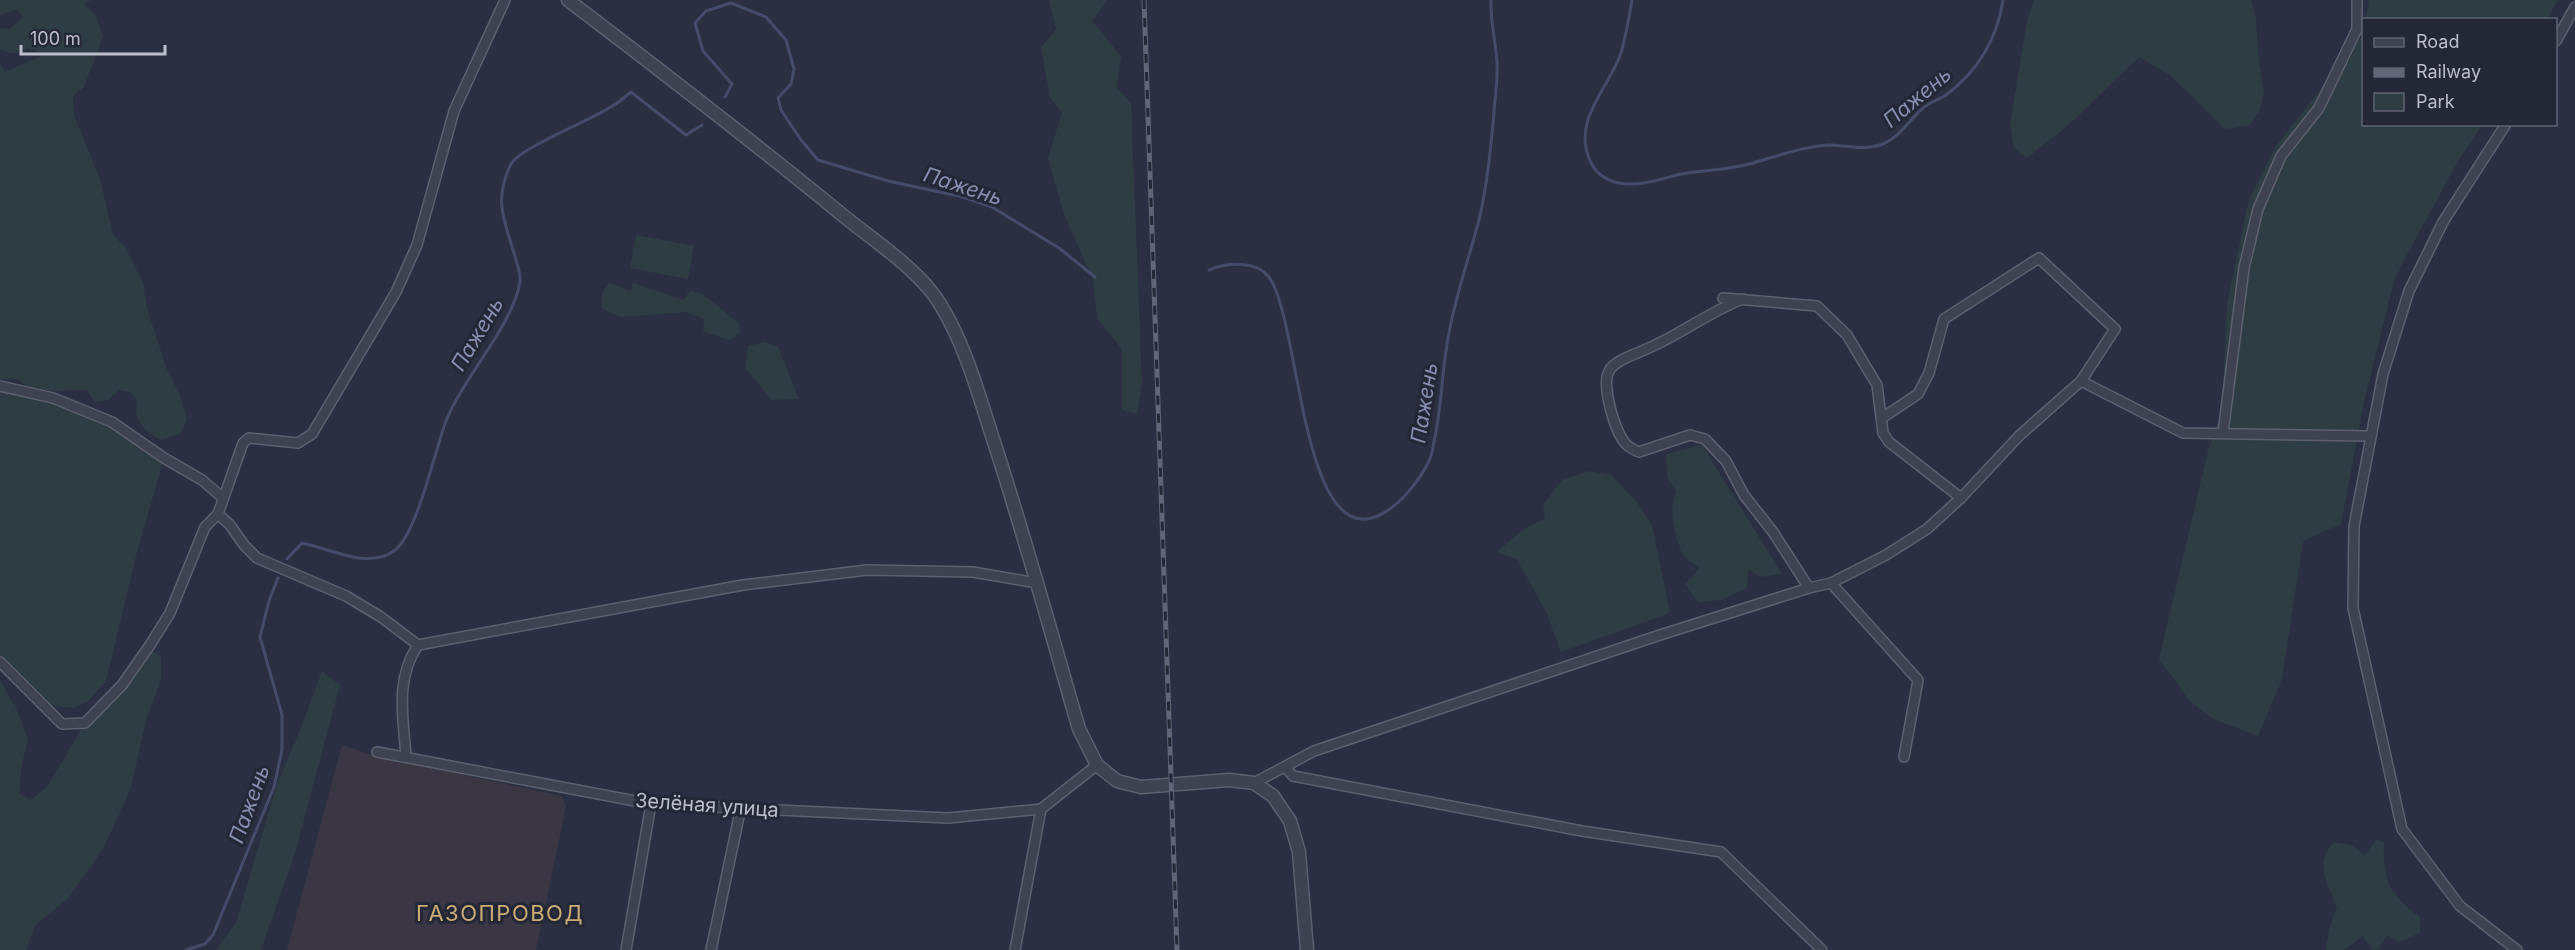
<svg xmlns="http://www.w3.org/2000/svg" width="2575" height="950" font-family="Inter,sans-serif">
<rect width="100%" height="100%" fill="#2a3041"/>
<path fill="#3a3643" d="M342,745L375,756L562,796L566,806L536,950H287Z"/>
<g fill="#2d3d43">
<path d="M0,0H91L84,4L95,14L103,37L84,87L73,96L74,115L100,179L113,235L125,247L143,283L147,308L166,367L180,395L187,419L180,434L160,440C143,429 133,422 137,400L131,392L119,390L108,400L95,402L87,390L50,391L29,387L16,379H0V64L5,72L46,54L28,48L13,54L0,49V28L9,29L24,17L16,10L0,15Z"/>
<path d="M1049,0H1107L1092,21L1121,56L1117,88L1131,103L1142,384L1137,414L1122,410V350L1097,317L1093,279L1064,214L1048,158L1062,113L1050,97L1041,48L1056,29Z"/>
<path d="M2034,0H2251L2256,18L2258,53L2264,93L2259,112L2248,126L2225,129L2172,77L2139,57L2072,122L2027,158L2014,148L2010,126L2027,21Z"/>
<path d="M2369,0H2558L2547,19H2366Z"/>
<path d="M2363,31L2364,124L2482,125L2458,161L2395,277L2364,402L2341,524L2303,541L2282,679L2258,736L2213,719L2189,700L2159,659L2209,447L2222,412L2227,304L2249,199L2276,146L2362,37Z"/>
<path d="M636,235L694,246L688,279L630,268Z"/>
<path d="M609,283L631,291L633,283L683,300L690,291C709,293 721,312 738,322L740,333L730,340L703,332L704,319L687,312L620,317L601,308L602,293Z"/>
<path d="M765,342L778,347L799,399L771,400L745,367L748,346Z"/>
<path d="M0,386H10L112,422L164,458L137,552L106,681L88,701L73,708L40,704L0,662Z"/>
<path d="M1702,445L1782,574L1761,577L1748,570L1747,588L1721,600L1698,602L1685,584L1700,568C1696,564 1687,561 1685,557C1674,540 1668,508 1676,491L1667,477L1666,454Z"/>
<path d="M1589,471L1611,475L1637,502L1652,525L1670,613L1561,652L1547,614L1517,559L1497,552L1525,528L1545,519L1543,505L1562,480Z"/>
<path d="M155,652L161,658V680L146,720L131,788L103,849L68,898L35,926L26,950H0V680L17,710L28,739L22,763L19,793L30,800L47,787L85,723L144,654Z"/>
<path d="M322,671L340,685L295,853L261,950H216L236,923L277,784L302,725Z"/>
<path d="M2376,839L2384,842C2383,882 2388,893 2420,917V933L2399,942L2387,935L2379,948L2372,950L2363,936L2344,950H2326L2329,929L2337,907C2328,883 2313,863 2334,842L2352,845L2366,856Z"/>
</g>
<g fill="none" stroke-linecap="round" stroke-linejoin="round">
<g stroke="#444c69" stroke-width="3">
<path d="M1632,0C1629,18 1626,36 1621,53C1609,88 1573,119 1589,158C1594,172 1604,180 1619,183C1638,187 1662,179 1681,174C1704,170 1727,170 1749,164C1775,157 1801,147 1828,145C1846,145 1865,151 1883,144C1900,137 1909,120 1923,108C1930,102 1939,100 1946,95C1978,71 1997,39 2003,0"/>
<path d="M725,97L732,84L703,51L695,23L706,11L731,3L766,17L786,40L794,69L791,84L778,98L781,110L801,140L818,160L888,181L963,197L992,207L1059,248L1095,277"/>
<path d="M1209,270C1225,263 1255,260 1268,276C1300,314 1300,544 1375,517C1398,509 1420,480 1430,459C1433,452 1433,444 1435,437C1442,403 1442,367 1449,333C1456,294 1469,258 1479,220C1487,186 1491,148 1494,112C1495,96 1498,79 1497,63C1496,42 1490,21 1491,0"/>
<path d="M287,559L302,543C329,548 367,570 394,551C417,535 435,450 446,421C464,376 512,327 520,282C521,275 518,267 516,260C506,223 492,202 511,164C518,149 591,120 609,108C617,104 624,98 631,92L686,135L702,125"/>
<path d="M186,950L205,944L213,935L274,787L282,750V715L260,637L269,601L278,578"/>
</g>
<g stroke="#5d606e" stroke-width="12">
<g id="minor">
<path d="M2556,41L2575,7"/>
<path d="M2506,124L2443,222L2409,291L2383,374L2354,526L2353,608L2402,829L2460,906L2517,950"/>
<path d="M1723,298L1817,306L1847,335L1877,385L1883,433L1889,442L1961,498"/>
<path d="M1743,299C1708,312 1679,336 1644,350C1634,355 1615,360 1609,371C1601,385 1615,434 1627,445C1630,448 1635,450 1639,452L1690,435L1705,439L1726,461L1744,495L1773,532L1809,588"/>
<path d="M2081,381L2183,433L2371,436"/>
<path d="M0,386L53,398L112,422L164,458L202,480L223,498"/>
<path d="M2223,433L2244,268L2258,209L2281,156L2319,108L2357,29V0"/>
<path d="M218,514L243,443L249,438L298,443L312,434L396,292L417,245L454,111L505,0"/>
<path d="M1831,583L1918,680L1904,757"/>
<path d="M0,662L62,724L85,723L122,685L150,645L170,613L205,527L218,514L230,525L244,545L257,558L346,596L381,617L418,645"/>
<path d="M377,752L651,804L948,818L1041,809"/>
<path d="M406,756C403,717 395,679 418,645L743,585L867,570L973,572L1037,583"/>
<path d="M1285,767L1293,776L1582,831L1721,852L1822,950"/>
<path d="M1254,783L1314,751L1660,635L1809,588L1831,583L1886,555L1927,529L1961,498L2020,435L2081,381L2115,329L2039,258L1944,319L1929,373L1918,394L1882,418"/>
<path d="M626,950L651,804"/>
<path d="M711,950L741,807"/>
<path d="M1015,950L1041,809L1097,765"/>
</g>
</g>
<g stroke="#5d606e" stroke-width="15">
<path id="tertiary" d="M568,0C660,70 751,140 840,213C871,239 919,269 940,304C966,346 979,396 994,442C1025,537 1051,633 1079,729L1097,765L1117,781L1141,787L1229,780L1254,783L1273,796L1290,821L1299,852L1307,950"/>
</g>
<use href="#minor" stroke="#3e4251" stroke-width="9"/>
<use href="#tertiary" stroke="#3e4251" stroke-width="12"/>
<g stroke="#616677" stroke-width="5">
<path id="rail" d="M1144,0L1177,950"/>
</g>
<use href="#rail" stroke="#232736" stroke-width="3" stroke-dasharray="9" stroke-linecap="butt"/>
</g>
<g text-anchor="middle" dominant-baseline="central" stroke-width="6" stroke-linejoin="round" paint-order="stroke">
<g font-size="20" fill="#bcbecb" stroke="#232736">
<text transform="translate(707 805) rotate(4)">Зелёная улица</text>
</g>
<g font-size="21" font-style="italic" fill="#868fae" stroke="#232736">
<text transform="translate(1917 97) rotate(-40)">Пажень</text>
<text transform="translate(963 186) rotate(18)">Пажень</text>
<text transform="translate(477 334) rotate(-59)">Пажень</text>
<text transform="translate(1424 403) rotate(-81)">Пажень</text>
<text transform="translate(249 804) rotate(-70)">Пажень</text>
</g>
<g font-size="22" letter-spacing="1.5" fill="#cbac76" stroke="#232736">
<text x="500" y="913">ГАЗОПРОВОД</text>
</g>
</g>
<rect x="2362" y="18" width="195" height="108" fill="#232736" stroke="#606372" stroke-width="1.5"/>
<rect x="2374" y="38" width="30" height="9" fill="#3e4251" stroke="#606372" stroke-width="1.5"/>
<text x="2416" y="48" font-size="18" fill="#bcbecb">Road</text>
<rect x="2374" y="68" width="30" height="9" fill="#616677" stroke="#606372" stroke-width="1.5"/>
<text x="2416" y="78" font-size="18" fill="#bcbecb">Railway</text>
<rect x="2374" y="93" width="30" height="18" fill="#2d3d43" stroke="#606372" stroke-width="1.5"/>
<text x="2416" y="108" font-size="18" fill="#bcbecb">Park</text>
<path d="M21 45v9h144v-9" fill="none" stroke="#bcbecb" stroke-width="3"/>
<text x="30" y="45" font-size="18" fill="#bcbecb" stroke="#232736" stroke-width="4.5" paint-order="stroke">100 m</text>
</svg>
